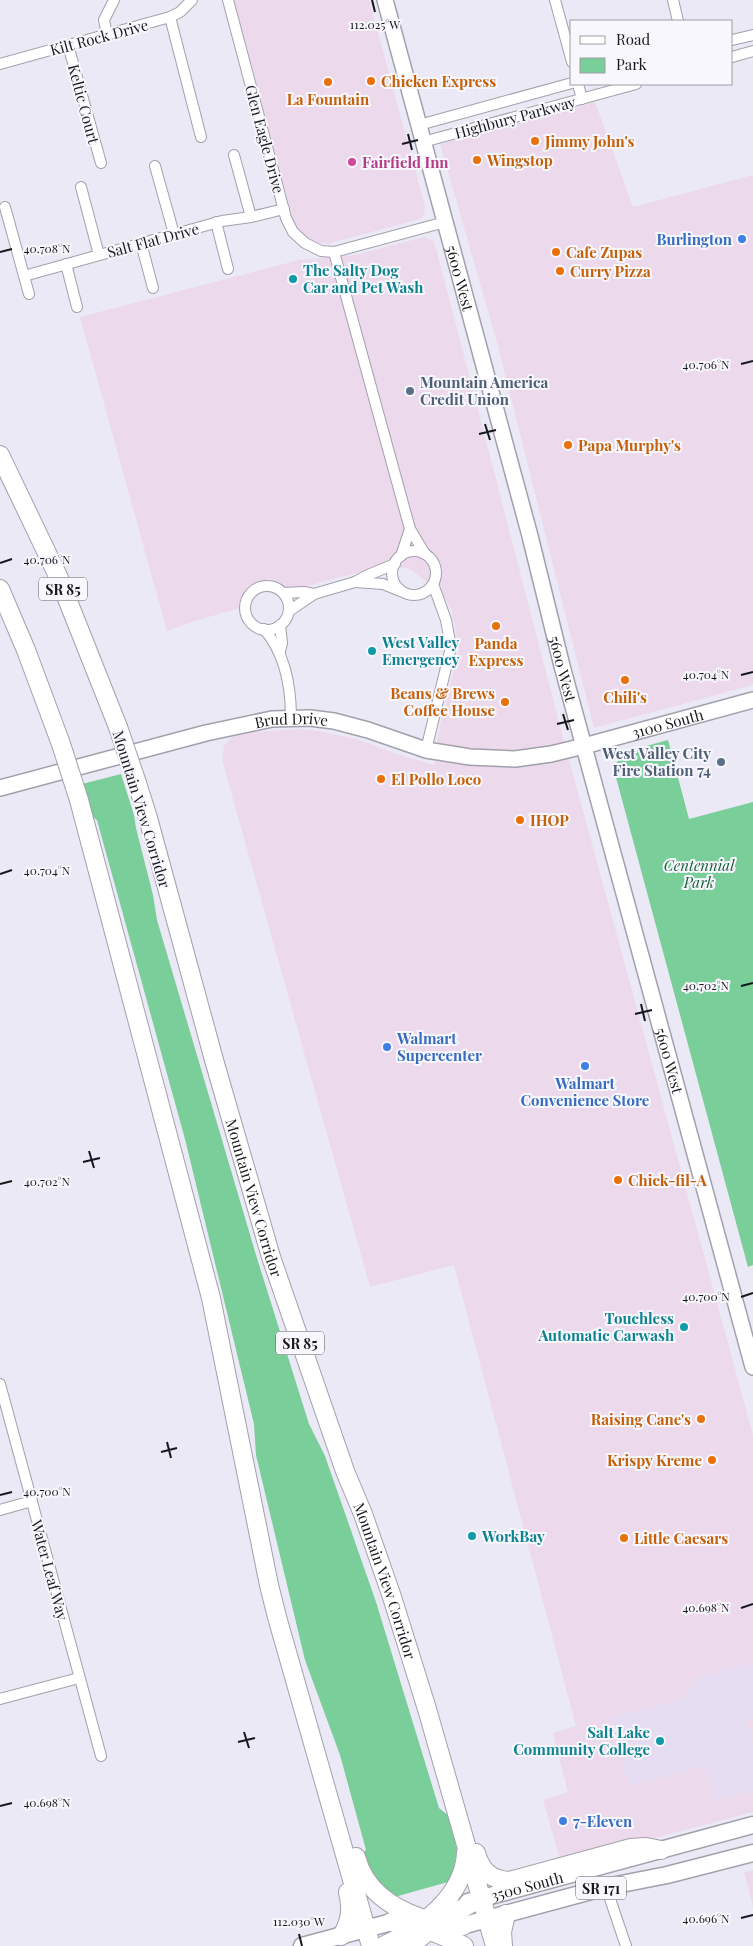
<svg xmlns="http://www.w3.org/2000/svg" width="753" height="1946" font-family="'Playfair Display',serif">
<rect width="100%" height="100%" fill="#ebe9f5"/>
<g fill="#ecdaec">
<path d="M234,0H369L425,206L424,215L420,219L327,244L311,241L294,224Z"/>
<path d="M595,102L633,207L753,175V685L594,728L498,346L440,144L455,138Z"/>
<path d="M424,237L433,241L436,248L561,730L753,1435V1812L561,1863L543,1800L568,1792L553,1733L576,1726L454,1265L370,1287L222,760L224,746L232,737L253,732L299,729L319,731L356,739L397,754L434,765L439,729L459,650L455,625L451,608L442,594L409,568L378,567L300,588L286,587L269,579L248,586L243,595L240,608L191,622L167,631L80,317L299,260L355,255Z"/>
<path d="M753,1870V1907L744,1872Z"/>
</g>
<path fill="#e6dcf1" d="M753,1663V1717L746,1719L753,1744V1791L715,1801L705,1766L629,1786L610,1718L684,1698L696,1678Z"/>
<g fill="#79ce99">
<path d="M668,740L689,819L753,802V1265L748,1267L614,770L621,753Z"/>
<path d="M121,774L134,815L136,828L153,895L157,920L256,1255L309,1424L325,1456L376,1602L439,1808L450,1817L457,1851L453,1873L448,1882L398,1896L391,1897L378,1885L361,1855L366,1850L340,1755L305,1660L256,1455L254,1424L185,1139L97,820L90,815L82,784Z"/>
</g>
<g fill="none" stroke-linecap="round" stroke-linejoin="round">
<g stroke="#a2a0ac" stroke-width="12">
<g id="minor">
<path d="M228,0L286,218L293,232L305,243L321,251L334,252L445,222"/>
<path d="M555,0L572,62"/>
<path d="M673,0L678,21"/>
<path d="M170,17L201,137"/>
<path d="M107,35L104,20L114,0"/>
<path d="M732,40L753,35"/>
<path d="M68,45L101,163"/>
<path d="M732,57L753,51"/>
<path d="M0,64L170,17L180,12L192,0"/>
<path d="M578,84L582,99"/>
<path d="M419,125L572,83"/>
<path d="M423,142L636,84"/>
<path d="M234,155L251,217"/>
<path d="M155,166L174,234"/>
<path d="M81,187L99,255"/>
<path d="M5,207L29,294"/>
<path d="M216,222L228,269"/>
<path d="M141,243L153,288"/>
<path d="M334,252L410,529L425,554"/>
<path d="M66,264L77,307"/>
<path d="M24,276L222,221L251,217L284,209"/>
<circle cx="414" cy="573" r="22"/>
<path d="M401,556L410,529"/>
<path d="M355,582L383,584L400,591"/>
<circle cx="267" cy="608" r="22"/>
<path d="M283,593L304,592L314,594"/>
<path d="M289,611L314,594L355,582L368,575L395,564"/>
<path d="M264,629C285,653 291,687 291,718"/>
<path d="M280,651L282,643L280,625"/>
<path d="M426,750L451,647L446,620L433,584"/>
<path d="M0,1384L101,1756"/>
<path d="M0,1510L32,1501"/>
<path d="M0,1699L79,1678"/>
<path d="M606,1887L626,1946"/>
</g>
</g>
<g stroke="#a2a0ac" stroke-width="18">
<g id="secondary">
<path id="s1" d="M385,0L530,536L562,666L753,1367"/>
<path id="s2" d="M0,788L206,733L272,719L310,718L334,721L368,730L426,750L470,757L515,759L551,754L584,746L753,700"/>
</g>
</g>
<g stroke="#a2a0ac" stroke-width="19">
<g id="primary">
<path id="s3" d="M468,1902L753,1825"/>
<path d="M450,1929L606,1887L667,1875L753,1853"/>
<path d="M302,1946L403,1919"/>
</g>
</g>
<g stroke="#a2a0ac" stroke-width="20">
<g id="trunk">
<path d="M0,455L58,576L118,727"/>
<path d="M0,589L26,650L61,744"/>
<path id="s4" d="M137,783L148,818L214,1060L271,1257L345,1471L363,1514L392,1597L427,1709L495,1946"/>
<path d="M79,800L211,1298L269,1585L277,1617L371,1946"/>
<path d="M476,1853C481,1870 490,1880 509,1881L631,1848L646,1847L661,1850"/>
<path d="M356,1857C365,1890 390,1907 421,1918C435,1924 448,1927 463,1926"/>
<path d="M391,1922C416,1924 441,1934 464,1946"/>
<path d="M341,1936C351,1923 352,1908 348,1892"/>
<path d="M383,1946C420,1929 465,1896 466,1852"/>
<path d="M410,1946L442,1920L481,1898"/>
<path d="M503,1946L502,1932L506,1914"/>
</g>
</g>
<use href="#minor" stroke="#fff" stroke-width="10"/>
<use href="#secondary" stroke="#fff" stroke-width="15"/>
<use href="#primary" stroke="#fff" stroke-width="16"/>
<use href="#trunk" stroke="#fff" stroke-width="18"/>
<g stroke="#a2a0ac" stroke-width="20" stroke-linecap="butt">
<g id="trunk-bridge">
<path d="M118,727L137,783"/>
<path d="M61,744L79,800"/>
</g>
</g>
<use href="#trunk-bridge" stroke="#fff" stroke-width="18"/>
</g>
<path fill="none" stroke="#18181c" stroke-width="2" d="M372,0L375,12M408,134L412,150M402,144L418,140M0,252L12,249M741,364L753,361M485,424L490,440M479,434L496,430M0,563L12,559M741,675L753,672M563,714L568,730M557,724L574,720M0,874L12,870M741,986L753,983M641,1004L645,1021M635,1014L652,1010M89,1151L94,1168M83,1162L100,1158M0,1184L12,1181M741,1297L753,1293M167,1442L171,1458M161,1452L177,1448M0,1495L12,1492M741,1608L753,1604M244,1732L249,1748M238,1742L255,1738M0,1806L12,1803M741,1918L753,1915M299,1934L302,1946"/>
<g fill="#e8710a" stroke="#f8f7fe" stroke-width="2">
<circle cx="371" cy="81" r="5"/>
<circle cx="328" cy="82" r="5"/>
<circle cx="535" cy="141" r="5"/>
<circle cx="477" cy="160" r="5"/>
<circle cx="556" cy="252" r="5"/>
<circle cx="560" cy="271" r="5"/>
<circle cx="568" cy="445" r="5"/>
<circle cx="496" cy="626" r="5"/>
<circle cx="625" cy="680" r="5"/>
<circle cx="505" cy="702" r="5"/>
<circle cx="381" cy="779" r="5"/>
<circle cx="520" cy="820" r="5"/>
<circle cx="618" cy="1180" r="5"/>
<circle cx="701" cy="1419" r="5"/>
<circle cx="712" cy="1460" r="5"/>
<circle cx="624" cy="1538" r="5"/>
</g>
<circle fill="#d1479c" stroke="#f8f7fe" stroke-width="2" cx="352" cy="162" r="5"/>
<g fill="#3f7fe0" stroke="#f8f7fe" stroke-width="2">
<circle cx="742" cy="239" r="5"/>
<circle cx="387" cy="1047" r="5"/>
<circle cx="585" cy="1066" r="5"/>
<circle cx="563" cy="1821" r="5"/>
</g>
<g fill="#0f9aa8" stroke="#f8f7fe" stroke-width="2">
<circle cx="293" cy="279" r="5"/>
<circle cx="372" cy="651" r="5"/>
<circle cx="684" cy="1327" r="5"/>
<circle cx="472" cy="1536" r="5"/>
<circle cx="660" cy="1741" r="5"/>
</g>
<g fill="#5c6f8a" stroke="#f8f7fe" stroke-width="2">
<circle cx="410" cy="391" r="5"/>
<circle cx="721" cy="762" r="5"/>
</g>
<g text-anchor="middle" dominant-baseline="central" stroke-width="4" stroke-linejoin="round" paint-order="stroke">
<g fill="#f8f7fe" stroke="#5b5b60" stroke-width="1">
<rect x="39" y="577.5" width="48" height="23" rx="4"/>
<rect x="276" y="1331.5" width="48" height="23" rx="4"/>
<rect x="576" y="1876.5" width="50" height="23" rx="4"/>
</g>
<g font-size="14" font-weight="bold" fill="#18181c">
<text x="63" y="589">SR 85</text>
<text x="300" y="1343">SR 85</text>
<text x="601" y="1888">SR 171</text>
</g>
<g font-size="15" fill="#18181c" stroke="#f8f7fe">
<text transform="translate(99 37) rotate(-15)">Kilt Rock Drive</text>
<text transform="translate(84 104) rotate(75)">Keltic Court</text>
<text transform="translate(515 117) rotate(-15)">Highbury Parkway</text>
<text transform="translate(265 139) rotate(75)">Glen Eagle Drive</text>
<text transform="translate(153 240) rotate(-15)">Salt Flat Drive</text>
<text stroke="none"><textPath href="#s1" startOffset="288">5600 West</textPath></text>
<text stroke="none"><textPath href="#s1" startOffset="692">5600 West</textPath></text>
<text stroke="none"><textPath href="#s2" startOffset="300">Brud Drive</textPath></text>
<text stroke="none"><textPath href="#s2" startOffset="686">3100 South</textPath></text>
<text transform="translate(142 809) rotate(73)">Mountain View Corridor</text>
<text stroke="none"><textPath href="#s1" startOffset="1098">5600 West</textPath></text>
<text stroke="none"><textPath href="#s4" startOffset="431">Mountain View Corridor</textPath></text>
<text transform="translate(50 1570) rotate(75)">Water Leaf Way</text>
<text stroke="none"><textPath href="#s4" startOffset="836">Mountain View Corridor</textPath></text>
<text stroke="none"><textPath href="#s3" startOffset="61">3500 South</textPath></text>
</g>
<g font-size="15" font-weight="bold" fill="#c56008" stroke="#f8f7fe" text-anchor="start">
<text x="381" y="81">Chicken Express</text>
<text x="328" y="99" text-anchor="middle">La Fountain</text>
<text x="545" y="141">Jimmy John's</text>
<text x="487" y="160">Wingstop</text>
<text x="566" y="252">Cafe Zupas</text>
<text x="570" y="271">Curry Pizza</text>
<text x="578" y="445">Papa Murphy's</text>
<text x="496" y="643" text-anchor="middle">Panda<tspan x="496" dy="17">Express</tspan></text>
<text x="495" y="693" text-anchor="end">Beans &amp; Brews<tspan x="495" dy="17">Coffee House</tspan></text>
<text x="625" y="697" text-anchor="middle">Chili's</text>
<text x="391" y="779">El Pollo Loco</text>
<text x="530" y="820">IHOP</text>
<text x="628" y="1180">Chick-fil-A</text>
<text x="691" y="1419" text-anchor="end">Raising Cane's</text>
<text x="702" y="1460" text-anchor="end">Krispy Kreme</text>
<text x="634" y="1538">Little Caesars</text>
</g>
<g font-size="15" font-weight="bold" fill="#b23c85" stroke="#f8f7fe" text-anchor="start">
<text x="362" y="162">Fairfield Inn</text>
</g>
<g font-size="15" font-weight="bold" fill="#366cbe" stroke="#f8f7fe" text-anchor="start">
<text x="732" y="239" text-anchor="end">Burlington</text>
<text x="397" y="1038">Walmart<tspan x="397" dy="17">Supercenter</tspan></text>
<text x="585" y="1083" text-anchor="middle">Walmart<tspan x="585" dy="17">Convenience Store</tspan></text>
<text x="573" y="1821">7-Eleven</text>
</g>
<g font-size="15" font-weight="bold" fill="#0d838f" stroke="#f8f7fe" text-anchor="start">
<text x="303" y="270">The Salty Dog<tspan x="303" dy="17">Car and Pet Wash</tspan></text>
<text x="382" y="642">West Valley<tspan x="382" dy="17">Emergency</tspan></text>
<text x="674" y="1318" text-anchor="end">Touchless<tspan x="674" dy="17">Automatic Carwash</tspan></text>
<text x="482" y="1536">WorkBay</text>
<text x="650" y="1732" text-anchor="end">Salt Lake<tspan x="650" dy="17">Community College</tspan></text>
</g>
<g font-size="15" font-weight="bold" fill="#4e5e75" stroke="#f8f7fe" text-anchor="start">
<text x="420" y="382">Mountain America<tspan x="420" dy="17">Credit Union</tspan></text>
<text x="711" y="753" text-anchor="end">West Valley City<tspan x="711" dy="17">Fire Station 74</tspan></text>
</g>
<g font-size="15" font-style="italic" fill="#165e38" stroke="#f8f7fe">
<text x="699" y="865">Centennial<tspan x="699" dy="17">Park</tspan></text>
</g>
</g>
<g font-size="12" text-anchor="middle" fill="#18181c" stroke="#f8f7fe" stroke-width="4" stroke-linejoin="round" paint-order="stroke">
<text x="375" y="29">112.025°W</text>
<text x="47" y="253">40.708°N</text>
<text x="706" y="369">40.706°N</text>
<text x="47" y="564">40.706°N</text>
<text x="706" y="679">40.704°N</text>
<text x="47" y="875">40.704°N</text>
<text x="706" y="990">40.702°N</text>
<text x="47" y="1186">40.702°N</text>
<text x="706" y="1301">40.700°N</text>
<text x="47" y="1496">40.700°N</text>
<text x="706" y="1612">40.698°N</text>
<text x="47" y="1807">40.698°N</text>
<text x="706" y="1923">40.696°N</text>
<text x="299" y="1926">112.030°W</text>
</g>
<rect x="570" y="20" width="162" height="65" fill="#f8f7fe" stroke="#9e9ea4"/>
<rect x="580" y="36" width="25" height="8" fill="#ffffff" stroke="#9e9ea4"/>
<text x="616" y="45" font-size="15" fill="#18181c">Road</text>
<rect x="580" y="58" width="25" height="15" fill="#79ce99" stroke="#9e9ea4"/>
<text x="616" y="70" font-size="15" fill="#18181c">Park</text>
</svg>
